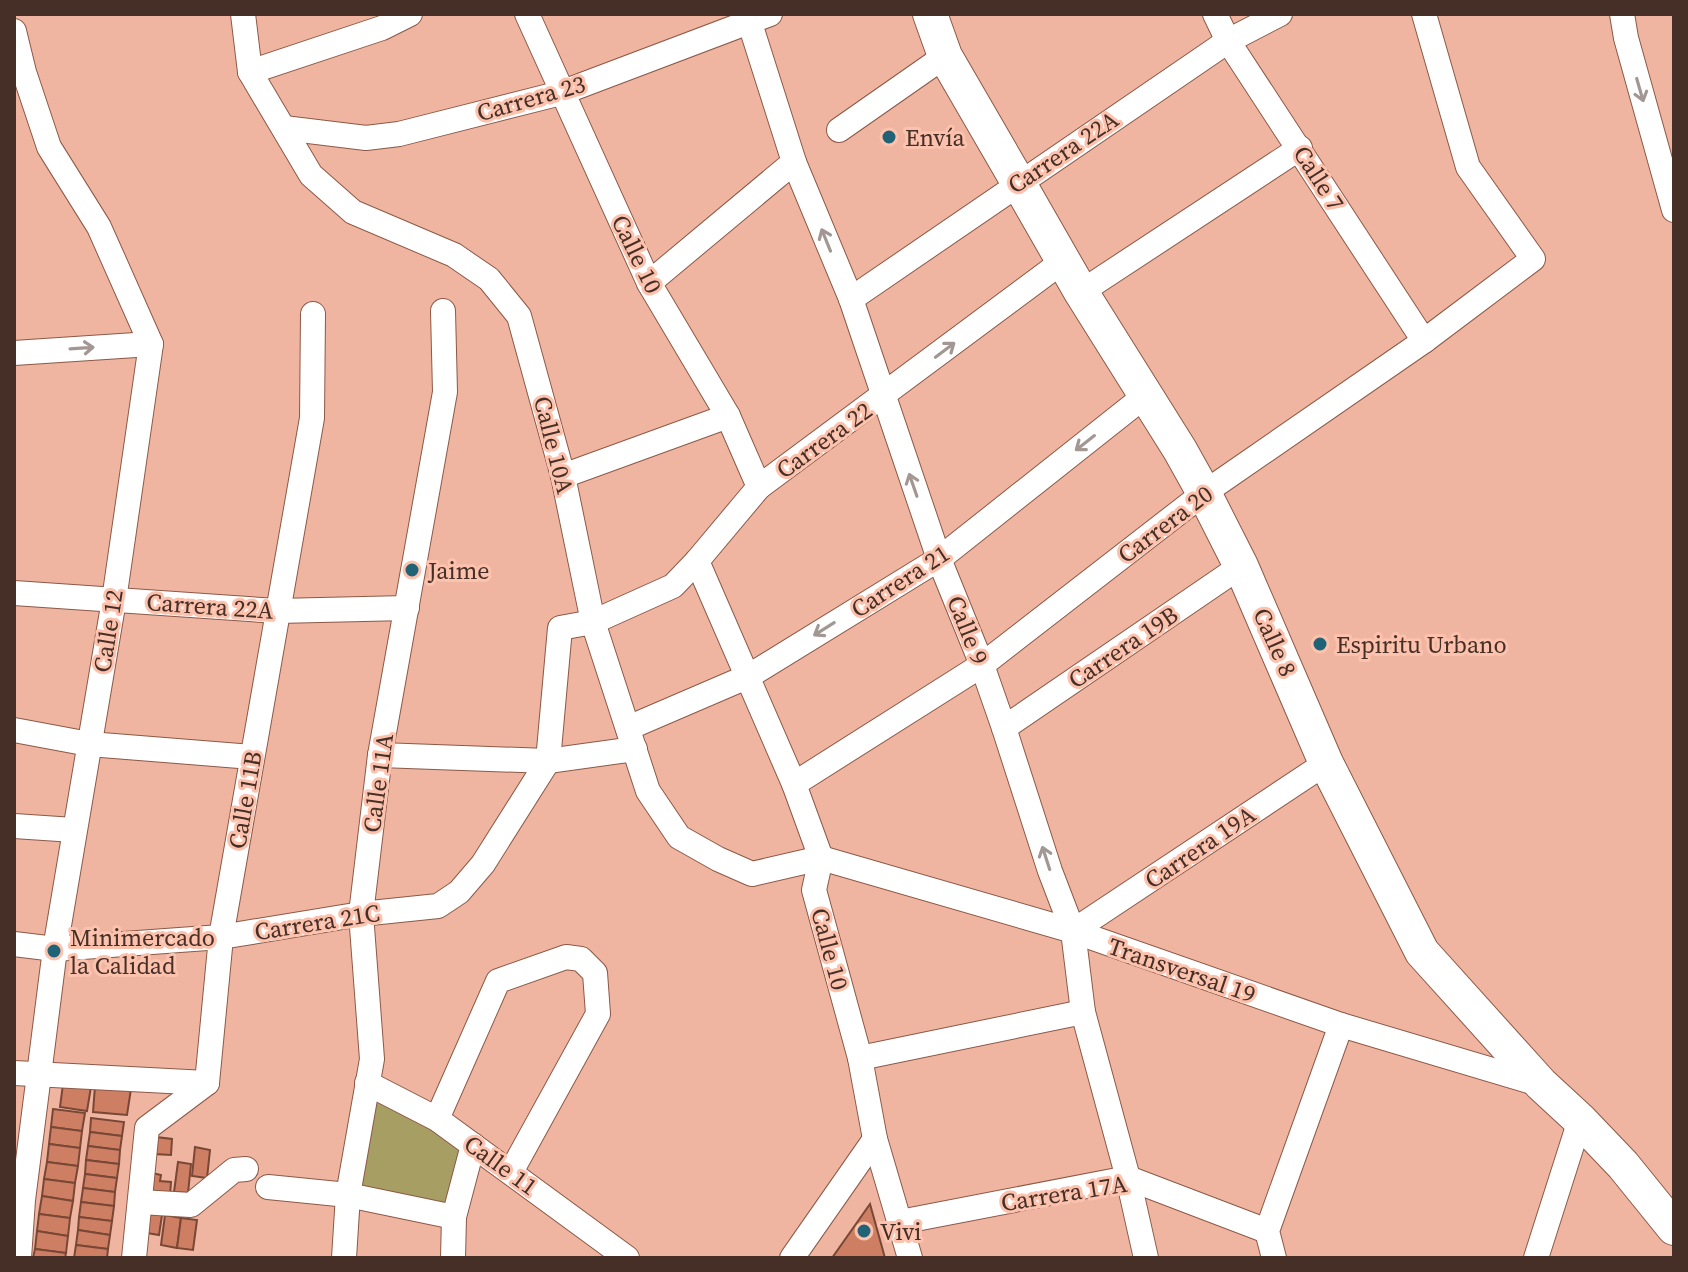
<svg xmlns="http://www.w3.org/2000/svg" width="1688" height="1272" font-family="'Source Serif 4',serif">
<rect width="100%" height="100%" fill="#efb5a1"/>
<path fill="#a79e64" d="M367,1083L473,1145L454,1217L348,1195Z"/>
<g fill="#ce7f63" stroke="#784736" stroke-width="2">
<path d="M63,1084L91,1087L87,1111L60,1107Z"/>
<path d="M95,1086L131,1089L127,1115L93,1112Z"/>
<path d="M53,1109L85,1113L82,1131L51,1127Z"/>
<path d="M91,1118L124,1122L122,1136L90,1132Z"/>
<path d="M51,1127L82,1131L80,1148L49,1144Z"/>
<path d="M90,1132L122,1136L120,1150L88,1146Z"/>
<path d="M156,1137L172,1139L171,1155L154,1154Z"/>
<path d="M49,1144L80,1148L78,1166L47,1162Z"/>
<path d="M88,1146L120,1150L119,1164L86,1160Z"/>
<path d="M195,1147L210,1150L207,1178L192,1176Z"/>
<path d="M86,1160L119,1164L117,1178L85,1174Z"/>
<path d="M47,1162L78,1166L75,1183L44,1179Z"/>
<path d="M178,1162L191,1164L188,1193L174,1192Z"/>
<path d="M152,1173L161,1175L160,1181L171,1182L170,1195L149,1192Z"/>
<path d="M85,1174L117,1178L115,1192L83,1188Z"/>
<path d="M44,1179L75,1183L73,1201L42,1196Z"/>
<path d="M83,1188L115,1192L114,1206L81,1202Z"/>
<path d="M42,1196L73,1201L70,1218L39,1214Z"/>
<path d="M81,1202L114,1206L112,1221L79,1217Z"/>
<path d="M870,1204L885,1258H832Z"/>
<path d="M149,1213L162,1215L159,1235L141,1232Z"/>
<path d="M39,1214L70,1218L68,1236L37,1231Z"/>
<path d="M165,1215L181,1218L177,1248L161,1245Z"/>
<path d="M79,1217L112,1221L110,1235L78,1230Z"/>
<path d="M181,1218L197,1220L193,1250L177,1248Z"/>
<path d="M78,1230L110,1235L108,1249L76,1245Z"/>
<path d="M37,1231L68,1236L66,1253L35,1249Z"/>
<path d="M76,1245L108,1249L107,1258H74Z"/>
<path d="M35,1249L66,1253L65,1258H33Z"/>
</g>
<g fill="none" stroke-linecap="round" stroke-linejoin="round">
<g stroke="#8c5947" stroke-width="26">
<g id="street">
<path d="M243,14L250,72L311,175L353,212L454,255L489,279L519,316L563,476L593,622L648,791L679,837L718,859L752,874L821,858L1073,931L1341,1025L1539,1084"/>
<path d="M527,14L649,283L728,416L759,487"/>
<path d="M747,14L794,162L851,299L939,559L982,665L1004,728L1050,871L1073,931L1083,1012L1128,1178L1146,1258"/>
<path d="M1215,14L1228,41L1424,341"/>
<path d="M1622,14L1626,38L1674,210"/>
<path d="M14,31L24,72L49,147L99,227L151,344L114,600L55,949L23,1200L19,1258"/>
<path d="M250,72L382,28L410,14"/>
<path d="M284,128L366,138L399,134L561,93L770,14"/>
<path d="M839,130L945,56"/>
<path d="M649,283L794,162"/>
<path d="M1081,292L1300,148"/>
<path d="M851,299L1228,41L1280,14"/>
<path d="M14,353L151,344"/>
<path d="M563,476L728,416"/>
<path d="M697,561L794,784L821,858L814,890L860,1058L875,1139L910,1258"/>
<path d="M14,593L277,611L407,608"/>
<path d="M628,728L749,676L939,559L1146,395"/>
<path d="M1004,728L1241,566"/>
<path d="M14,730L89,744L252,757"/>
<path d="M380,755L548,761L635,749"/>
<path d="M794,784L982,665L1204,493L1424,341L1533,259L1468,167L1424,14"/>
<path d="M14,826L74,830"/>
<path d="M1073,931L1326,763"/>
<path d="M14,944L55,949L221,937L361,914L438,906L459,892L483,864L548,761L560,628L593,622L673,586L697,561L759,487L1063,261"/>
<path d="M860,1058L1083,1012"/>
<path d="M14,1073L207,1083"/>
<path d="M367,1083L437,1119L627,1258"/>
<path d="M437,1119L498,981L566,957L581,959L595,973L598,1014L511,1172"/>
<path d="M268,1187L348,1195L454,1217"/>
<path d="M140,1202L191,1205L234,1170L246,1169"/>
<path d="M900,1222L1128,1178L1267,1231"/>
<path d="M134,1258L147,1128L207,1083L221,937L312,418L313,314"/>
<path d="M344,1258L348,1195L372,1059L361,914L380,755L445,392L443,311"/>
<path d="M453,1258L454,1217L473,1145"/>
<path d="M792,1258L875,1139"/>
<path d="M1274,1258L1267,1231L1341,1025"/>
<path d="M1536,1258L1580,1120"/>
</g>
</g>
<g stroke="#8c5947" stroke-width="36">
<path id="secondary" d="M930,14L945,56L1018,182L1081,292L1180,450L1204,493L1241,566L1326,763L1422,952L1541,1084L1580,1120L1623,1165L1674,1228"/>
</g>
<use href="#street" stroke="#fff" stroke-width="24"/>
<use href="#secondary" stroke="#fff" stroke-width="34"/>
</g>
<defs><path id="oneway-shaft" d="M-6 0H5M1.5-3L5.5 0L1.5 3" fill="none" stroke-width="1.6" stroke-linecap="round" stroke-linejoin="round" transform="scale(2)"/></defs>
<g stroke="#a29792">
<use href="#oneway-shaft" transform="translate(1640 90) rotate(74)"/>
<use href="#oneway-shaft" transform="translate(826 240) rotate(-112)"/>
<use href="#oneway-shaft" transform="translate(82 348) rotate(-4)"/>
<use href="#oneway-shaft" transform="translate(945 350) rotate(-37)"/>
<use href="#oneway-shaft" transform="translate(1085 443) rotate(142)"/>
<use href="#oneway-shaft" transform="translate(913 485) rotate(-109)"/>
<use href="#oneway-shaft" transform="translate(824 629) rotate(148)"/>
<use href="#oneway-shaft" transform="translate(1046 858) rotate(-108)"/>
</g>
<g fill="#206376" stroke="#fcc2ad" stroke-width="3">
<circle cx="889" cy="137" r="8"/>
<circle cx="412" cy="570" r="8"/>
<circle cx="1320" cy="644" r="8"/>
<circle cx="54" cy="951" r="8"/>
<circle cx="864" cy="1231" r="8"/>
</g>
<g text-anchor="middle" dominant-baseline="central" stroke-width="6" stroke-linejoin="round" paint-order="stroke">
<g font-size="24" fill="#452f26" stroke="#fcc2ad">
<text transform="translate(531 98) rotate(-16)">Carrera 23</text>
<text transform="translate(1063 152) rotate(-34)">Carrera 22A</text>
<text transform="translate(1319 178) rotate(57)">Calle 7</text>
<text transform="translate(637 254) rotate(64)">Calle 10</text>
<text transform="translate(824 440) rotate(-36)">Carrera 22</text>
<text transform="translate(554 445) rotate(76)">Calle 10A</text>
<text transform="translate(1165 524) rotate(-37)">Carrera 20</text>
<text transform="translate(900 581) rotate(-33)">Carrera 21</text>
<text transform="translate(210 606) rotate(4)">Carrera 22A</text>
<text transform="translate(968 630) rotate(68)">Calle 9</text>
<text transform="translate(108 631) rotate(-81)">Calle 12</text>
<text transform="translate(1275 642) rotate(66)">Calle 8</text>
<text transform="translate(1123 647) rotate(-34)">Carrera 19B</text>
<text transform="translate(378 783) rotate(-82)">Calle 11A</text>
<text transform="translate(245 800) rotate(-80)">Calle 11B</text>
<text transform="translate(1200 847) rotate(-34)">Carrera 19A</text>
<text transform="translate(317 922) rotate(-9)">Carrera 21C</text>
<text transform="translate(830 949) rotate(75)">Calle 10</text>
<text transform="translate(1182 970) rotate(19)">Transversal 19</text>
<text transform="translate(501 1165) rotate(36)">Calle 11</text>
<text transform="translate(1064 1193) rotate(-9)">Carrera 17A</text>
</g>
<g font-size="24" fill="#452f26" stroke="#fcc2ad" text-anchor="start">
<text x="905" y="137">Envía</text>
<text x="428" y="570">Jaime</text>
<text x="1336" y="644">Espiritu Urbano</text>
<text x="70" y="937">Minimercado<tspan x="70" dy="28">la Calidad</tspan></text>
<text x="880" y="1231">Vivi</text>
</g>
</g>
<rect width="1688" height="1272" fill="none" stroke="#452f26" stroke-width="32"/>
</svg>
